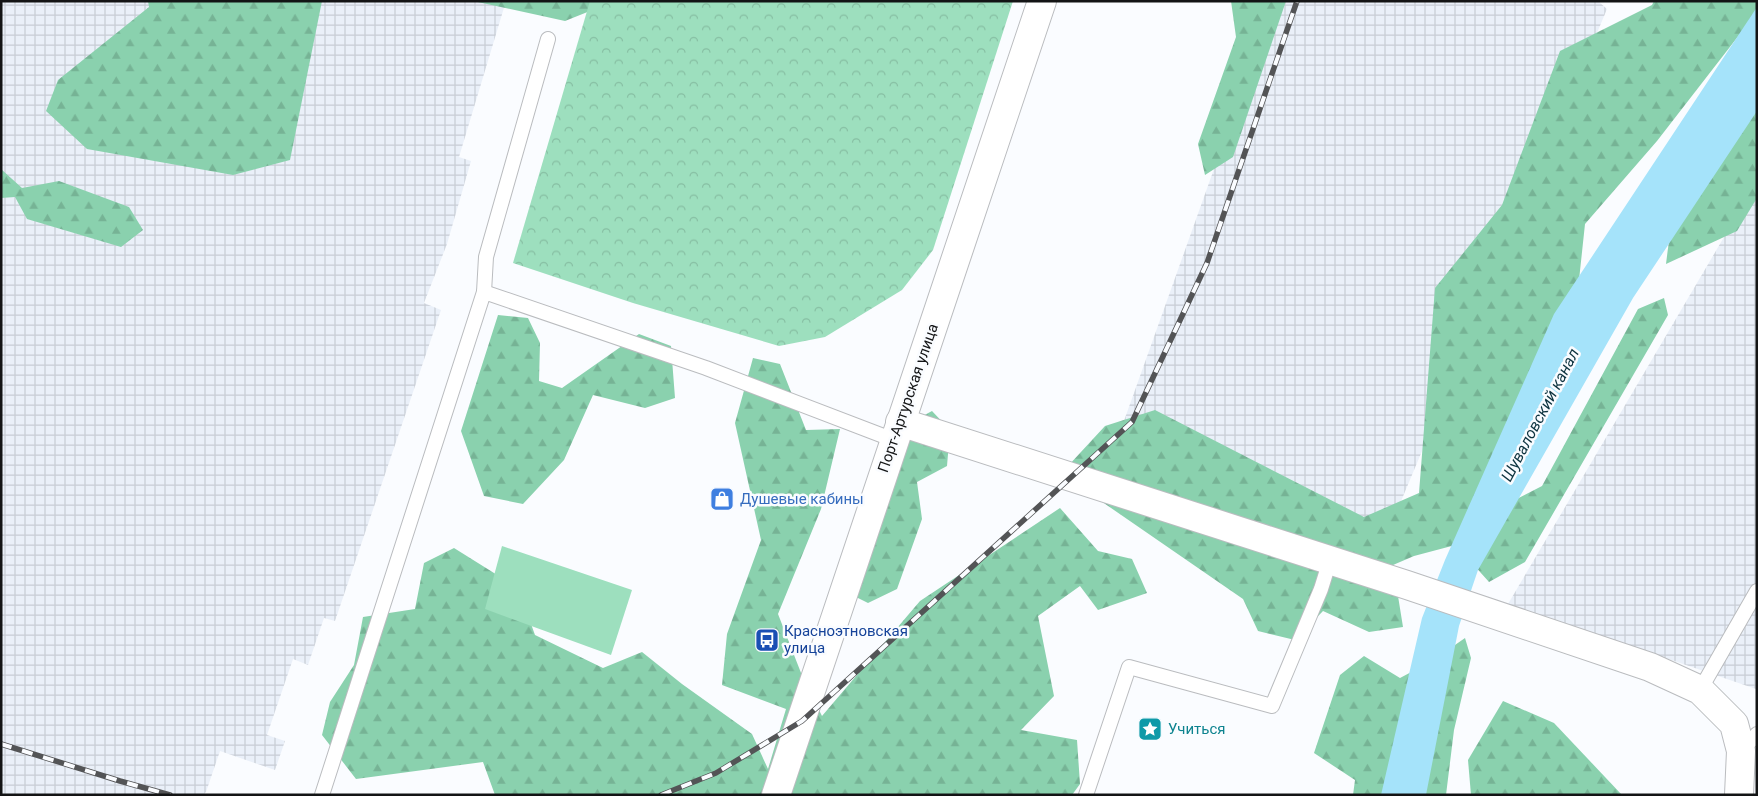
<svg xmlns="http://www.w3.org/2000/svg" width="1758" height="796" font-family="Roboto,sans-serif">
<defs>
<pattern id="industrial-grid" width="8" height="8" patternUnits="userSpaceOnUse" patternTransform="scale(1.25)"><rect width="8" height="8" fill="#eaf0f9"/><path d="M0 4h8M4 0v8" fill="none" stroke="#c8cdd5"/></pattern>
<pattern id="forest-firs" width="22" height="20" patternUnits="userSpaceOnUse" patternTransform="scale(1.25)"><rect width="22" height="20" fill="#8ad1ae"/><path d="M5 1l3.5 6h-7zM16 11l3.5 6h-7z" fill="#76b395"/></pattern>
<pattern id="park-crowns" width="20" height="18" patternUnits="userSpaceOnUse" patternTransform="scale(1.25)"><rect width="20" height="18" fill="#9ddfbe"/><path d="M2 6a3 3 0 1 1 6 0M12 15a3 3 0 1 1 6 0" fill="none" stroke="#86bea2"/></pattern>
</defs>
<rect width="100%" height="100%" fill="#fafcff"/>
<g fill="url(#industrial-grid)">
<path d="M1,1H506L459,157L471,161L447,244L424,303L441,310L335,621L324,618L308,665L293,659L267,735L285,741L275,770L220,751L206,792L203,795H1Z"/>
<path d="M1274,1H1598L1607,9L1381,549L1110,460Z"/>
<path d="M1757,190V688L1756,689L1508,604L1727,232Z"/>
</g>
<g fill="url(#forest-firs)">
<path d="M148,1H322L290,160L233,175L87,149L46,111L58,80L149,7Z"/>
<path d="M473,1H615L565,21Z"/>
<path d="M1231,1H1286L1233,157L1205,175L1198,144L1236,37Z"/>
<path d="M1654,1H1757V12L1657,141L1585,224L1574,327L1463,543L1414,556L1393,565L1403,627L1369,632L1323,611L1295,640L1258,631L1243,599L1098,499L1068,466L1105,426L1155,410L1364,517L1419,493L1435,288L1502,205L1560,51L1652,5Z"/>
<path d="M1757,85V198L1737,231L1666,264L1673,209Z"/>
<path d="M1,169L22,188L59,181L129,207L143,230L121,247L27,219L15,197L1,198Z"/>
<path d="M1664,298L1668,315L1525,562L1489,582L1472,563L1505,505L1542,486L1638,309Z"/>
<path d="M498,315L528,318L540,343L539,381L562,388L639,334L671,346L675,398L645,408L593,395L564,460L523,504L484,496L461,431Z"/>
<path d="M753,358L780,364L806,430L840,429L821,509L778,614L803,678L822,716L920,601L1060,508L1098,551L1132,559L1147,593L1098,610L1080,586L1038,616L1054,696L1021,730L1077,740L1080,784L1072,795H495L483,762L356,779L322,735L330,702L354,665L363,617L415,609L424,563L454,548L518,588L535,635L603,668L642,652L682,684L752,734L768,769L786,709L722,685L727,634L761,540L735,423Z"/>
<path d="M932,411L950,430L947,466L917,482L922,519L897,589L868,603L852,595L889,434Z"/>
<path d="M1465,638L1471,658L1454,730L1446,795H1353L1355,780L1314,753L1340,675L1364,656L1400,678L1432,661Z"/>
<path d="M1503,701L1554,723L1622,795H1471L1468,760Z"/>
</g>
<path fill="url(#park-crowns)" d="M590,1H1013L933,250L902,290L825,337L779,346L633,303L513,263Z"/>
<path fill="#9ddfbe" d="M502,546L632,590L611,655L485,609Z"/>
<path fill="#a5e3fa" d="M1757,7V111L1633,298L1478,570L1459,626L1426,795H1381L1422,618L1445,560L1554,314Z"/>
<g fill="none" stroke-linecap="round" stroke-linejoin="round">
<g stroke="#babcbf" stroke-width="16">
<g id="service">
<path d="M484,292L486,257L548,39"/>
<path d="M1700,690L1757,591"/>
<path d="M1741,751L1757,734"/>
<path d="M322,795L484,292L706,368L894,440"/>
<path d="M1086,795L1129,667L1272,706L1321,589L1330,560"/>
</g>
</g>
<g stroke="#babcbf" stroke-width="30">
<path id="minor" d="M900,422L1407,585L1650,667L1700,690L1734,724L1741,751L1739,795"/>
</g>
<g stroke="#babcbf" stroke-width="30">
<path id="tertiary" d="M776,795L1042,1"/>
</g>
<use href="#service" stroke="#fff" stroke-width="14"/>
<use href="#minor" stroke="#fff" stroke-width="28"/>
<use href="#tertiary" stroke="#fff" stroke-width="28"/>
<g stroke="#535456" stroke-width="5.5">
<g id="rail">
<path d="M1,744L120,781L170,795"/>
<path d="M661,795L716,773L802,721L1132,422L1207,263L1297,1"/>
</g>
</g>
<use href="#rail" stroke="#fafcff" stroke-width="4" stroke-dasharray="11" stroke-linecap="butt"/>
</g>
<defs>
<g id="shop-square" transform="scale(1.25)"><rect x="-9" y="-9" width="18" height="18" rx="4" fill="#3f7fe0" stroke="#fafcff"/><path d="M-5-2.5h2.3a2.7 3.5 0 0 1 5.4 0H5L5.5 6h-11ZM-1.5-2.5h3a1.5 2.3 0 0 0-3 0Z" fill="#fff"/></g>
<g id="bus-square" transform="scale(1.25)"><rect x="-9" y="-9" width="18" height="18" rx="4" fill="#1a4fb4" stroke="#fafcff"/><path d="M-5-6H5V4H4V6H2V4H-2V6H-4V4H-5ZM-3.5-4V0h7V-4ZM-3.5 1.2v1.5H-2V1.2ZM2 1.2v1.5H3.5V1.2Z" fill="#fff"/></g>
<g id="sight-square" transform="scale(1.25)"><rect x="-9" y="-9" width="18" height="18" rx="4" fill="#0f9aa8" stroke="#fafcff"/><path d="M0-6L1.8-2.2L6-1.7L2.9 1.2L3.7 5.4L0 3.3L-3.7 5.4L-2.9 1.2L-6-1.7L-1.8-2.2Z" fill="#fff"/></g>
</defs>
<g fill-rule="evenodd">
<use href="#shop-square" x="722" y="499"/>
<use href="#bus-square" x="767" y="640"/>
<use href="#sight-square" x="1150" y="729"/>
</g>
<g text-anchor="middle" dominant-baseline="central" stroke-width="5" stroke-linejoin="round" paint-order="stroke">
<g font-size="15" fill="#131415" stroke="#fafcff">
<text transform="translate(908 398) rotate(-71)">Порт-Артурская улица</text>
</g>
<g font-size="15" fill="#366cbe" stroke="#fafcff" text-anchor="start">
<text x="740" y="499">Душевые кабины</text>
</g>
<g font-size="15" fill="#164399" stroke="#fafcff" text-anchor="start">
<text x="784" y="631">Красноэтновская<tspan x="784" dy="17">улица</tspan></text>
</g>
<g font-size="15" fill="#0d838f" stroke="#fafcff" text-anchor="start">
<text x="1168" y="729">Учиться</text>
</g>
<g font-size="16" font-style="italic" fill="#0e3440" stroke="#fafcff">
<text transform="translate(1540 415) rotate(-62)">Шуваловский канал</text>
</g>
</g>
<rect width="1758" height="796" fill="none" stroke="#131415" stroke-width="5"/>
</svg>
